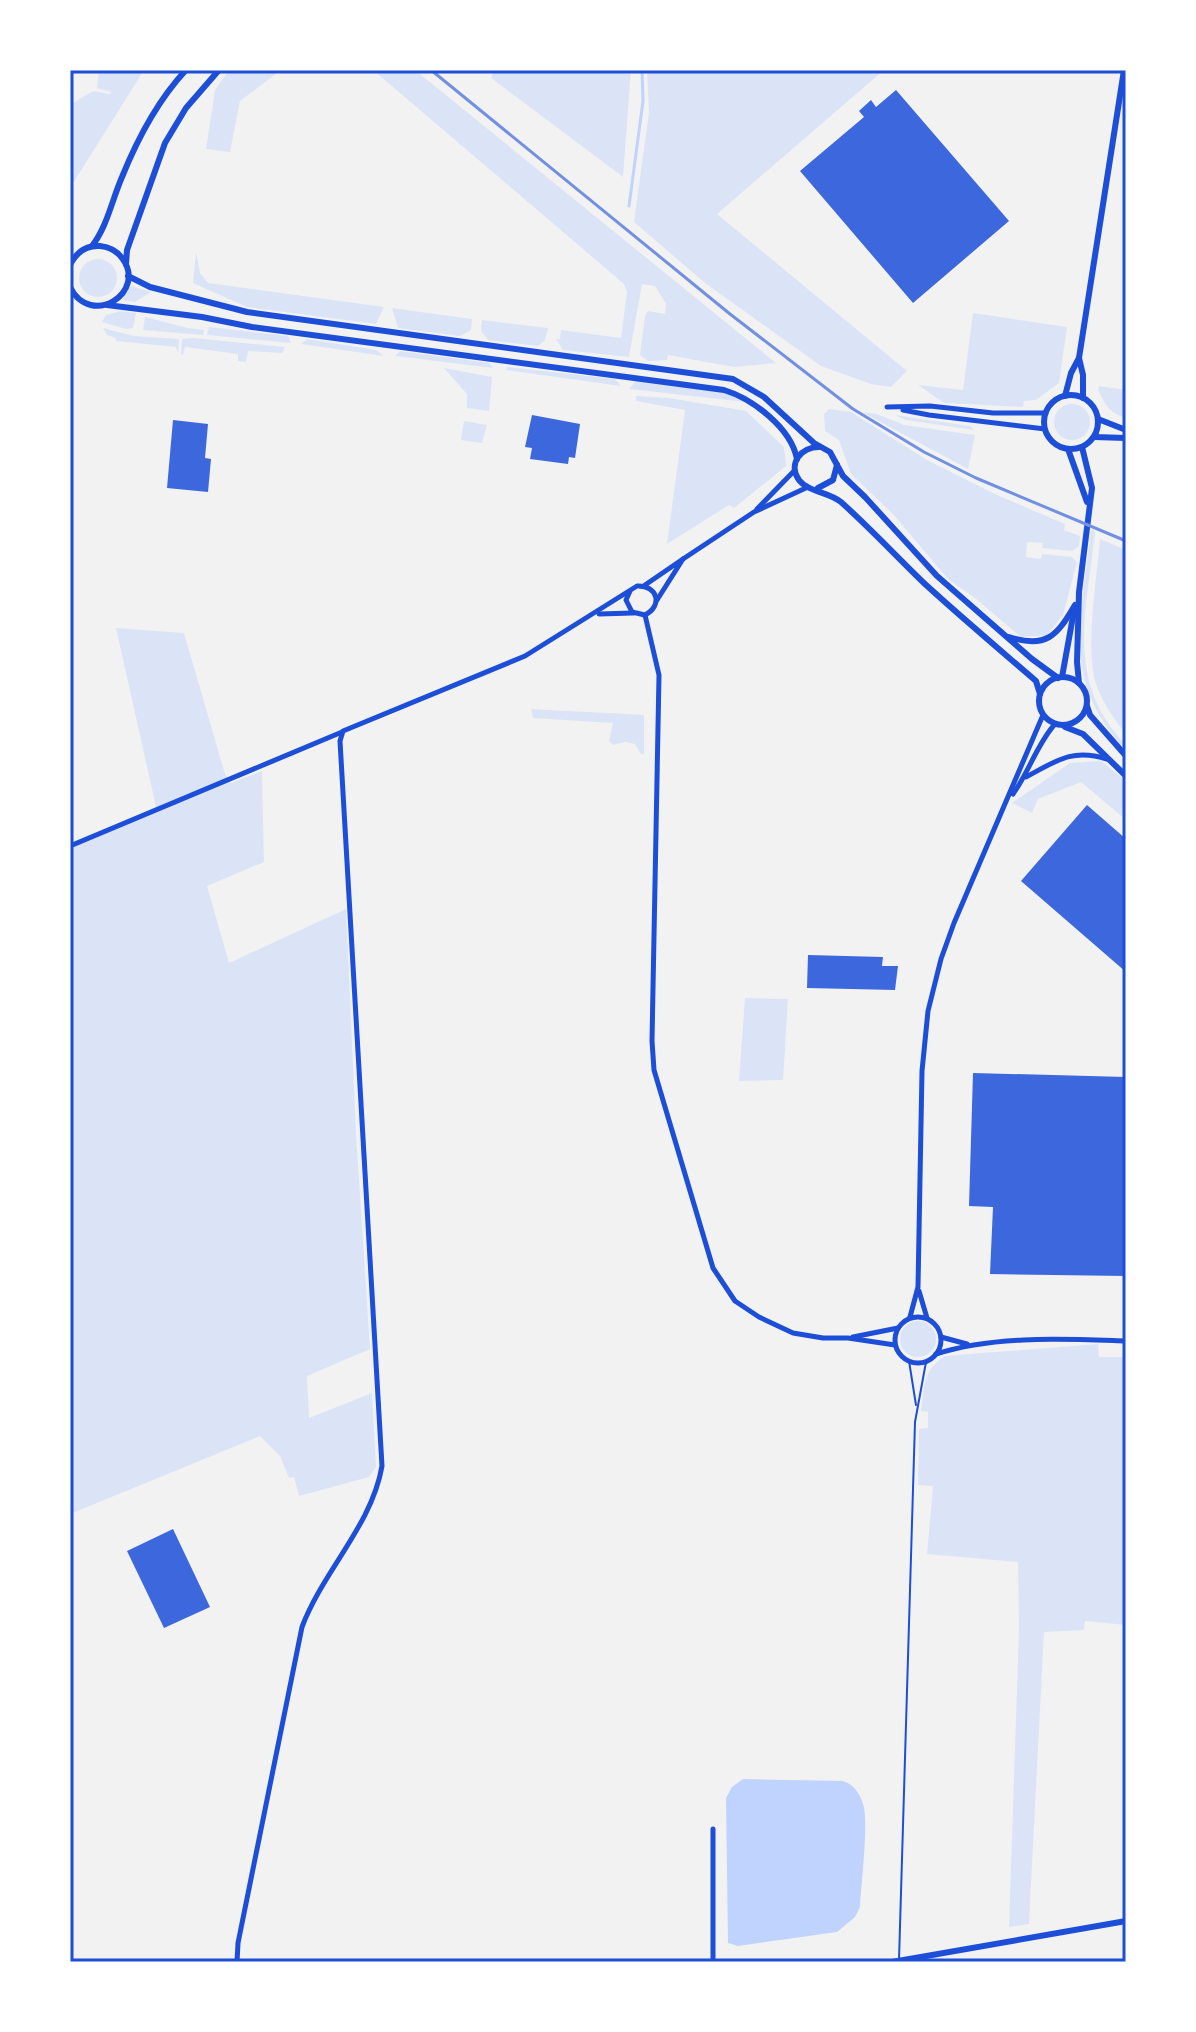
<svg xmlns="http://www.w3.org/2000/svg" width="1196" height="2032" font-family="Karla,sans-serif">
<rect width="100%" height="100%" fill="#f2f2f2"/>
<g fill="#dbe4f7">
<path d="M99,70H144L70,188V105L93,91L110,94L111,92L97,88Z"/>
<path d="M229,70H281L240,101L230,152L206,149L215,90Z"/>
<path d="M373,70H415L776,363L734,367L668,355L667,360L648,361L640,355L645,316L648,311L665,314L666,304L655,286L642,284L629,357L563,350L556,339H560L561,330L621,338L627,292L624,284Z"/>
<path d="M494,70H631L623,177L491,78Z"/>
<path d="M647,70H884L717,214L907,371L891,387L871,384L821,366L705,283L634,222L649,112Z"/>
<path d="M196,252L200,273L208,283L384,307L376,324L247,307L193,283Z"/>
<circle cx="98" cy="278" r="19"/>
<path d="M131,286L151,292L135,302L122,300Z"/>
<path d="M392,308L472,319L471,330L460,336L398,328Z"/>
<path d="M121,311L136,313L133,328L126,329L102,322L106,315Z"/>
<path d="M973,313L1067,327L1059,383L1036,400L1024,401L1023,407L944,403L918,385L963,390Z"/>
<path d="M145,317L188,328L204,330L203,335L143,330Z"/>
<path d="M482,320L548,328L545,340L538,346L488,340L481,331Z"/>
<path d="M209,327L288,336L291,343L207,335Z"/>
<path d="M103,328L134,336L179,339L178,353L176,347L116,341V338L107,335Z"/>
<path d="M194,338L285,347L282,353L248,351L246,362L238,361V354L185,347L183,355L181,354L182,339Z"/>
<path d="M307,339L376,350L384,356L301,344Z"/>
<path d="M400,351L489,363L493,368L395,356Z"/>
<path d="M507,367L615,379L621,386L506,370Z"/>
<path d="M444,368L492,377L489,411L467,408V394Z"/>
<path d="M636,381L746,396L755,403L629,389Z"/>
<path d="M1099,386L1126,390V418C1109,413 1105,405 1098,389Z"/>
<path d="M636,396L669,398L746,411L784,447L786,466L734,508L729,505L667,544L685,410L636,401Z"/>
<circle cx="1072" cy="422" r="18"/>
<path d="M829,409L851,412L927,460L997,495L1065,524L1064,530L1080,536L1079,546L1072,551L1042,548L1043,543L1027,542L1026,557L1041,559L1042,554L1072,557L1077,562L1063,615L1047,635L1021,637L975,598L949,580L893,514L851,474L839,440L825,431L824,414Z"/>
<path d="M862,412L877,414L904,425L975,435L968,469Z"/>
<path d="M894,415L970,426L974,430L906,420Z"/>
<path d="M464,421L487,425L482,443L461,440Z"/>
<path d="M1091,529L1095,531C1087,611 1064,680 1126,745V750C1059,680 1082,617 1091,529Z"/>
<path d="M1100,539L1126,550V734C1114,719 1104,705 1097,687C1084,652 1097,578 1100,539Z"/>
<path d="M116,628L184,633L225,774L231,783L262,771L264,862L207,886L229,963L346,909L356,1134L370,1349L307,1376L309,1418L372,1393L376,1467L369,1477L299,1496L294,1477L289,1478L280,1456L260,1436L70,1514V843L156,807Z"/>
<path d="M531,709L644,715V754H641L635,744L625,742L613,745L609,741L613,723L533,718Z"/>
<path d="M1101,761L1126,781V820L1081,782L1038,799L1032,813L1012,803L1070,763Z"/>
<path d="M745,998L788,999L783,1080L739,1081Z"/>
<circle cx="918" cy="1339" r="18"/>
<path d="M1098,1344L1099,1357H1126V1625L1085,1621L1084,1630L1044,1632L1029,1924L1009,1927L1019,1628L1018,1562L927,1554L933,1486L918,1485L919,1429L928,1428V1412L921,1411C925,1386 922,1371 945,1356Z"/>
</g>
<path fill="#bfd3fe" d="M743,1779L843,1781C853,1784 860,1793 863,1804C869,1820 861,1886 860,1907L855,1917L837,1932L738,1946L728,1943L726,1798L732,1787Z"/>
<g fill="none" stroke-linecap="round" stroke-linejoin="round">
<path stroke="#bfd3fe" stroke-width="3" d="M629,206L643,101L642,70"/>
</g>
<g fill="#3d67dc">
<path d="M896,90L1009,221L913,303L800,171L864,117L859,111L871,100L876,107Z"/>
<path d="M532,415L580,424L575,458L569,457L568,464L530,459L532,448L525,447Z"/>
<path d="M173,420L208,424L205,458L211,459L208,492L167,488Z"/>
<path d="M1087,805L1126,839V972L1021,881Z"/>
<path d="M808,955L883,957L882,966H898L895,990L807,988Z"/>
<path d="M973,1073L1126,1077V1276L990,1274L993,1207L969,1206Z"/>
<path d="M173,1529L210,1607L164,1628L127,1551Z"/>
</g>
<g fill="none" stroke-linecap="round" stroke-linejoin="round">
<g stroke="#1d4ed8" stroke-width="2">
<path d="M909,1361L916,1405"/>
<path d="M899,1960L915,1422L926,1362"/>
</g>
<g stroke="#1d4ed8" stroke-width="5">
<path d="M887,407L930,406L993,413H1046"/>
<path d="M903,410L929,415L1045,429"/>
<path d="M757,509L795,470"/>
<path d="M683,559L754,512L808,487"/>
<path d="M645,585L683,559L657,600"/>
<path d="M599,614L633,613"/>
<path d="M645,615L659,675L652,1041L654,1070L713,1268L735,1301L759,1317L793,1333L823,1338H848L895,1345"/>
<path d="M1026,777C1056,761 1072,748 1107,759"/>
<path d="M1013,794C1029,772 1037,744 1055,724"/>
<path d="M70,846L342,732"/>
<path d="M919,1291L927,1318"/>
<circle cx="918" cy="1340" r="23"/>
<path d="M910,1317L918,1287L922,1071L928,1011L941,959L954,923L1043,715"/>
<path d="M853,1337L898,1328"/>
<path d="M941,1337L967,1344"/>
<path d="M936,1354C995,1335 1065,1339 1126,1341"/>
<path d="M237,1962L238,1943L302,1627C323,1571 372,1525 382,1466L340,741L343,731L525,656L637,586C658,585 663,606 645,615L632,612L626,600L630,591"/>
<path d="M713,1962V1829"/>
</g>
<g stroke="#1d4ed8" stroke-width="6">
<path d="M1098,419L1126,430"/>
<path d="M1094,437L1126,438"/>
<path d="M892,1962L1126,1921"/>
</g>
<g stroke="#1d4ed8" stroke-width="6">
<path d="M92,246C107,227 112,200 122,177C137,140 158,100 186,70"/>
<path d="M126,264L127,250L165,143L186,108L219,70"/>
<path d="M70,265C76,253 86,245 100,246C109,247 117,251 122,258C148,292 91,329 70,287"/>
<path d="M128,276L150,287L247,312L733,379L764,397L814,443L830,452L843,476L865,497L937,576L1032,659L1058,678"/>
<path d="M107,305L202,317L252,327L724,390C753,399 791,428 797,459"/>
<path d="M1079,358L1083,375V398"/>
<circle cx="1071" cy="422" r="27"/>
<path d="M1065,396L1071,373L1079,358L1124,70"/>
<path d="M819,447C802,447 787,463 799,480C808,492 829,492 841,502C870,528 897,557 925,584C961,617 999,649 1036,681L1040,694"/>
<path d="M1068,449L1087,502"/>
<path d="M818,488L833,480L837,465"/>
<path d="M1009,637C1046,649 1057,636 1075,605"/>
<circle cx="1063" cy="701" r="24"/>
<path d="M1062,677L1074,611"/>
<path d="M1079,683L1077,662L1079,592L1092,488L1082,447"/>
<path d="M1087,706L1090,715L1126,756"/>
<path d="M1065,727L1083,734L1126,776"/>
</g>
<path stroke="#7290e2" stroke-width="3" d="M431,70L730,314L853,409L924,452L976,478L1126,541"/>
</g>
<rect width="1196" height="2032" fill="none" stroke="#ffffff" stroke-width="144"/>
<rect x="72" y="72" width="1052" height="1888" fill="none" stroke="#1d4ed8" stroke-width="3"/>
</svg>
